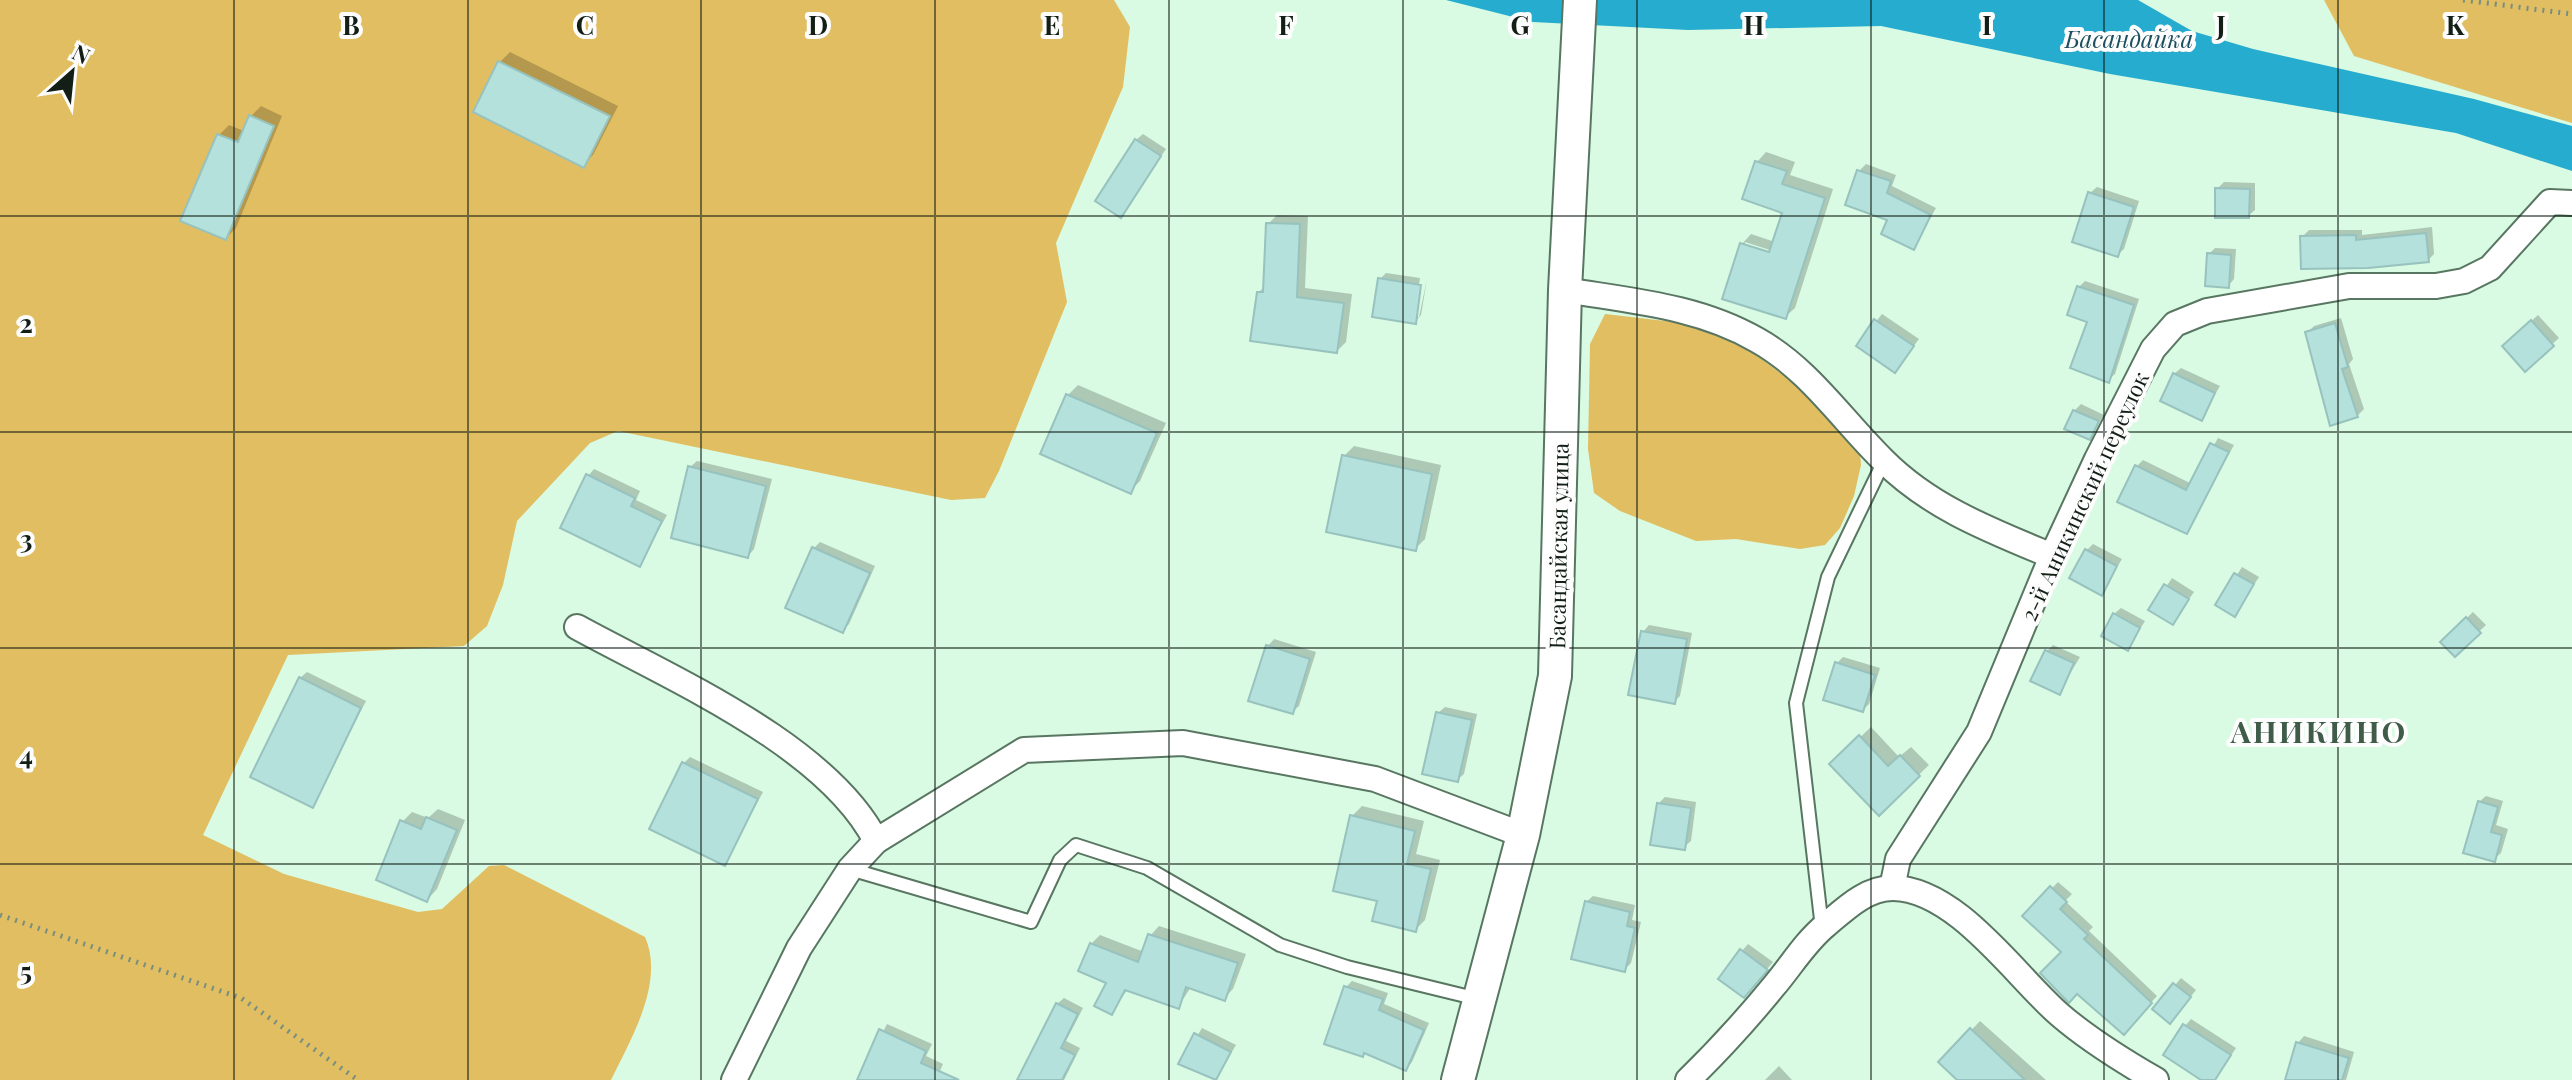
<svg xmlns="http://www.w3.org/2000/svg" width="2572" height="1080" font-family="'Playfair Display',serif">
<rect width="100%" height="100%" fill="#d9fae3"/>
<g fill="#e1be61">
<path d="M0,0H1114L1130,27L1123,87L1056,243L1067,302L999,471L985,498L951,500L618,431L590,443L517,521L503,585L487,626L464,646L288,655L203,835L284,874L418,912L442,909L489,866L504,865L645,937C665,982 631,1039 611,1080H0Z"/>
<path d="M2324,0H2572V123L2354,56Z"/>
<path d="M1605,314L1674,322L1739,342L1832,412L1859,438L1861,465L1854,496L1840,528L1825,545L1800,549L1736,539L1696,541L1620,511L1594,493L1588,449L1590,344Z"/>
</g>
<path fill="#25accf" d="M1446,0H2138L2192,31L2253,49L2474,99L2572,126V171L2456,133L2110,74L1881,26L1688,30L1533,22Z"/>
<g fill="#0003" fill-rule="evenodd">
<path d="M510,52L618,106L593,155L583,165L475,111L500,62Z"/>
<path d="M261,106L282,116L236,228L226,238L219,135L229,125L244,131L250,117Z"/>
<path d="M1143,134L1166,149L1121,215L1136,140Z"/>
<path d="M1766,152L1795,162L1790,175L1833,189L1795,308L1785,317L1742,244L1751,234L1775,242L1784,212L1757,162ZM1745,242L1779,253L1778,257L1745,246Z"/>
<path d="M1866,164L1896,175L1892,186L1936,208L1913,248L1890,219L1847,204L1859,171Z"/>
<path d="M2224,182L2255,183V210L2248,216L2217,189Z"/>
<path d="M2097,187L2139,201L2124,249L2117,255L2090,193Z"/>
<path d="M1277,215L1308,216L1305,288L1352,294L1346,342L1337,351L1259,292L1265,286L1268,224Z"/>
<path d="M2432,227L2434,254L2428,260L2302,237L2309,230H2362V235Z"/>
<path d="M2215,248L2236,249L2234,279L2228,286L2209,254Z"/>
<path d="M1386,273L1420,278L1414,317H1419L1427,279L1421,315L1415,322L1380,279Z"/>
<path d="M2085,281L2139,299L2115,374L2108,380L2079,287Z"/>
<path d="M1882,314L1919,339L1895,371L1858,345Z"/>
<path d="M2538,315L2559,338L2525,369L2511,340Z"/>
<path d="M2341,318L2353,359L2349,364L2364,409L2357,416L2308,332L2314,326Z"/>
<path d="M2181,368L2220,386L2201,418L2174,374Z"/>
<path d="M1078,385L1166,423L1140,481L1130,491L1068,395Z"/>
<path d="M2081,404L2104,415L2089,438L2074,411Z"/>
<path d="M2218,438L2234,445L2187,531L2136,467L2143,460L2192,484Z"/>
<path d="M1354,446L1441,465L1425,539L1415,549L1344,456Z"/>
<path d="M697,461L772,479L754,549L748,556L690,467Z"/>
<path d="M594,469L640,491L636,500L667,515L640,564L588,476Z"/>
<path d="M820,542L875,566L849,624L842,631L814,548Z"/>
<path d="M2093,544L2122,559L2101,594L2087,550Z"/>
<path d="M2242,567L2259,577L2235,614L2218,605Z"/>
<path d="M2172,578L2194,592L2172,623L2151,610Z"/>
<path d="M2121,608L2145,621L2128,648L2114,614Z"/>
<path d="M2473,612L2486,625L2455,654L2442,642Z"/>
<path d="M1649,625L1692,633L1680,696L1674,702L1643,632Z"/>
<path d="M1274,639L1316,652L1299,706L1292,712L1268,646Z"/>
<path d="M2053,645L2080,657L2059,692L2047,651Z"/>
<path d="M1843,657L1880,668L1869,704L1863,710L1837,663Z"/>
<path d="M307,672L366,701L313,805L300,678Z"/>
<path d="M1445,707L1477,714L1464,774L1457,780L1438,713Z"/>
<path d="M1871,727L1899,757L1911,747L1929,765L1879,813L1832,764Z"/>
<path d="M690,757L763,792L724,864L684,763Z"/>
<path d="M2486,796L2503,801L2496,825L2508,829L2501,853L2494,859L2479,802Z"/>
<path d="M1665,797L1696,802L1691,841L1684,847L1658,804Z"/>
<path d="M1362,806L1424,821L1416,854L1440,860L1425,920L1415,930L1380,899L1352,816Z"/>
<path d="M438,809L465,820L437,889L427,900L402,822L412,812L428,818Z"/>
<path d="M2058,882L2072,894L2065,901L2093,927L2089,931L2157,996L2130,1026L2064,952L2025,916Z"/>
<path d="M1593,896L1635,905L1632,920L1641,922L1631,963L1624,970L1586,902Z"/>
<path d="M1159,926L1246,954L1233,989L1224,998L1191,987L1178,1007L1128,989L1111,1012L1108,982L1091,944L1100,935L1144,952L1150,936Z"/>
<path d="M1748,944L1773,962L1750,989L1742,951Z"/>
<path d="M2181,978L2196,990L2176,1015L2155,1009Z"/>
<path d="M1352,981L1388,993L1384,1004L1429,1023L1412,1062L1406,1069L1366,1052L1362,1055L1346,987Z"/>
<path d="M1064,998L1083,1008L1066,1041L1080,1048L1064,1080H1033L1057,1004Z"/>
<path d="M2191,1019L2236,1048L2215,1080H2205L2185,1026Z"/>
<path d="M1980,1021L2046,1080H1976L1941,1062Z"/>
<path d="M887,1024L932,1044L926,1056L943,1064L936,1080H859Z"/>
<path d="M1202,1028L1236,1045L1215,1080L1181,1063Z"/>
<path d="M2304,1036L2354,1052L2346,1080H2287L2298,1043Z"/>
<path d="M1779,1066L1792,1080H1765Z"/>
</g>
<g fill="#b4e1dc" stroke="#97c2be" stroke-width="2">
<path d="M498,61L610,116L584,168L473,112Z"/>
<path d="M249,115L274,126L226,240L180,221L217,134L238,142Z"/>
<path d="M1135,139L1161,156L1121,218L1095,201Z"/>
<path d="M1755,161L1787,171L1782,184L1825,198L1786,319L1722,299L1740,243L1769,252L1782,213L1742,199Z"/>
<path d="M1857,170L1891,181L1887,193L1931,215L1914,250L1881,234L1887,220L1845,205Z"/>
<path d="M2215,188L2250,189L2249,218H2215Z"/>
<path d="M2088,192L2134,207L2118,257L2072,242Z"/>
<path d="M1266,223L1300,224L1297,297L1344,303L1337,353L1250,341L1257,292H1263Z"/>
<path d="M2426,233L2429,262L2368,268L2301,269L2300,236L2356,235V240Z"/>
<path d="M2207,253L2231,255L2229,288L2205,286Z"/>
<path d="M1378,278L1421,285L1416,324L1372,317Z"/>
<path d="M2077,286L2134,305L2109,383L2070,368L2087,322L2067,315Z"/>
<path d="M1874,319L1914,346L1895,373L1856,346Z"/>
<path d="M2531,320L2554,346L2525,372L2502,346Z"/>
<path d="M2335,323L2348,367L2342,369L2358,417L2330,426L2305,332Z"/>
<path d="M2173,373L2215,393L2202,421L2160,401Z"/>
<path d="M1066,394L1157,433L1131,494L1040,454Z"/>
<path d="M2073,410L2099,421L2090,440L2064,429Z"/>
<path d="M2210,443L2229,452L2187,534L2117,502L2135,465L2186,490Z"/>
<path d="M1342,455L1432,474L1416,551L1326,532Z"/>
<path d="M688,466L766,486L748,558L671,538Z"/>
<path d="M586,474L635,498L631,506L662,521L640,567L560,528Z"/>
<path d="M812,547L870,573L843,633L785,608Z"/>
<path d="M2085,549L2117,566L2102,596L2069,578Z"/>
<path d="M2234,573L2254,584L2235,617L2215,605Z"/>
<path d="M2164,584L2189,599L2173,625L2148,610Z"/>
<path d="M2113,613L2140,628L2128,651L2101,636Z"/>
<path d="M2466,617L2481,633L2455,657L2440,642Z"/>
<path d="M1641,631L1687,639L1675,704L1628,695Z"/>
<path d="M1266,645L1310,659L1293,714L1248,701Z"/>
<path d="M2045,650L2074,663L2060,695L2030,681Z"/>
<path d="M1835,662L1875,675L1863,712L1823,700Z"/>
<path d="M299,677L361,708L313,808L250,777Z"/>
<path d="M1436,712L1472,720L1458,782L1422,774Z"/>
<path d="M1859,735L1888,766L1900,755L1920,776L1879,816L1829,764Z"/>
<path d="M682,762L758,799L725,866L649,829Z"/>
<path d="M2478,801L2498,807L2491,832L2502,835L2495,862L2463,853Z"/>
<path d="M1657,803L1691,808L1685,850L1650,845Z"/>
<path d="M1350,815L1415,831L1407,864L1431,869L1416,932L1372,921L1377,901L1333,891Z"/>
<path d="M426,817L457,830L427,902L376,880L400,820L421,829Z"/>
<path d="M2050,886L2067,902L2060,909L2088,935L2084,939L2152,1003L2124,1035L2077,994L2069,1003L2040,973L2061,952L2022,916Z"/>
<path d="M1585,901L1630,912L1627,926L1635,928L1625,972L1571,959Z"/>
<path d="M1148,934L1238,963L1225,1001L1186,987L1179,1009L1125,990L1112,1015L1094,1006L1106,983L1078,971L1090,943L1138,962Z"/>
<path d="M1740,949L1768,970L1744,998L1718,979Z"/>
<path d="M2173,983L2191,997L2170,1024L2152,1009Z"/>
<path d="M1344,986L1383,999L1379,1010L1424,1030L1406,1071L1364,1053L1363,1057L1324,1044Z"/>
<path d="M1056,1003L1078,1014L1061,1048L1075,1055L1062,1080H1017Z"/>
<path d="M2183,1024L2231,1055L2215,1080H2201L2163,1055Z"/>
<path d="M1970,1028L2025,1080H1957L1938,1062Z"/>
<path d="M879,1029L926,1051L921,1063L959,1080H857Z"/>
<path d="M1194,1033L1231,1052L1216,1080L1178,1064Z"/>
<path d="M2296,1042L2349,1058L2342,1080H2285Z"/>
</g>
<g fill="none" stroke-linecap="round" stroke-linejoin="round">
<g stroke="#587661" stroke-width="16">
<g id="lane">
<path d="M850,869L1031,922L1060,860L1076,845L1147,868L1280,945L1347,967L1478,999"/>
<path d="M1822,928L1796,703L1828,577L1884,461"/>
</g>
</g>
<g stroke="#587661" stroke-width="28">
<g id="street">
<path d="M1565,290C1631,301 1698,306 1757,340C1809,369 1842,420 1884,461C1931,508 1992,531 2052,556"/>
<path d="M577,627C670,678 827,745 876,841"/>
<path d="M1892,888L1898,859L1979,732L2052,556L2097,459L2153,349L2175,324L2207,311L2349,286H2436L2464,281L2490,268L2550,202L2572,203"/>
<path d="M734,1080L799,948L850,869L876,841L1024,750L1183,743L1375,779L1523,835"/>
<path d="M1688,1080C1719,1050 1747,1019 1774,986C1791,966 1806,941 1826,925C1845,909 1866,888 1893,888C1957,889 2016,977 2060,1015C2089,1040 2123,1061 2156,1080"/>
</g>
</g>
<g stroke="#587661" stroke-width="36">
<path id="secondary" d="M1458,1080L1523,835L1555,676L1565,290L1580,0"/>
</g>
<g stroke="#788e7f" stroke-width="5" stroke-dasharray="2 6" stroke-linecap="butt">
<path d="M2463,0L2572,14"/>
<path d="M0,915L241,998L358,1080"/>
</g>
<use href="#lane" stroke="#fff" stroke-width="12"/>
<use href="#street" stroke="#fff" stroke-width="24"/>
<use href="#secondary" stroke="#fff" stroke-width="32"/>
</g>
<path fill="none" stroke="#121e16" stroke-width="2" stroke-opacity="0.55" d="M234,0V1080M468,0V1080M701,0V1080M935,0V1080M1169,0V1080M1403,0V1080M1637,0V1080M1871,0V1080M2104,0V1080M2338,0V1080M0,216H2572M0,432H2572M0,648H2572M0,864H2572"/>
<g text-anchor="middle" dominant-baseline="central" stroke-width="8" stroke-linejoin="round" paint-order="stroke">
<g font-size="22" fill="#121e16" stroke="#fdfdfd">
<text transform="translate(2084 496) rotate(-65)">2-й Аникинский переулок</text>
<text transform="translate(1558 546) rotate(-89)">Басандайская улица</text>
</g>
<g font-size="24" font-style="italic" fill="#1c4f5f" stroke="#fdfdfd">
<text x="2129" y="38">Басандайка</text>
</g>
<g font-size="30" font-weight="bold" letter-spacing="2" fill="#3f5c49" stroke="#fdfdfd">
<text x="2319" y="731">АНИКИНО</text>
</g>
</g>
<g font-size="26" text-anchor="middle" font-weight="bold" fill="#121e16" stroke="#fdfdfd" stroke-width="8" stroke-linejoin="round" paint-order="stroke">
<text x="351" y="35">B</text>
<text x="585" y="35">C</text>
<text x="818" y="35">D</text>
<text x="1052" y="35">E</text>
<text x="1286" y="35">F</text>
<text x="1520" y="35">G</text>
<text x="1754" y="35">H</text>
<text x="1987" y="35">I</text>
<text x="2221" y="35">J</text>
<text x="2455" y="35">K</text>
<text x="26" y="333">2</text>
<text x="26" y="549">3</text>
<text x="26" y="765">4</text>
<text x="26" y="981">5</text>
</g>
<g transform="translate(72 72) rotate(27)" stroke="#fdfdfd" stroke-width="6" paint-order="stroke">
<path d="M0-6L14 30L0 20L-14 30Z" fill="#121e16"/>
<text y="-12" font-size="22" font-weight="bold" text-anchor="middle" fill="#121e16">N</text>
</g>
</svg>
